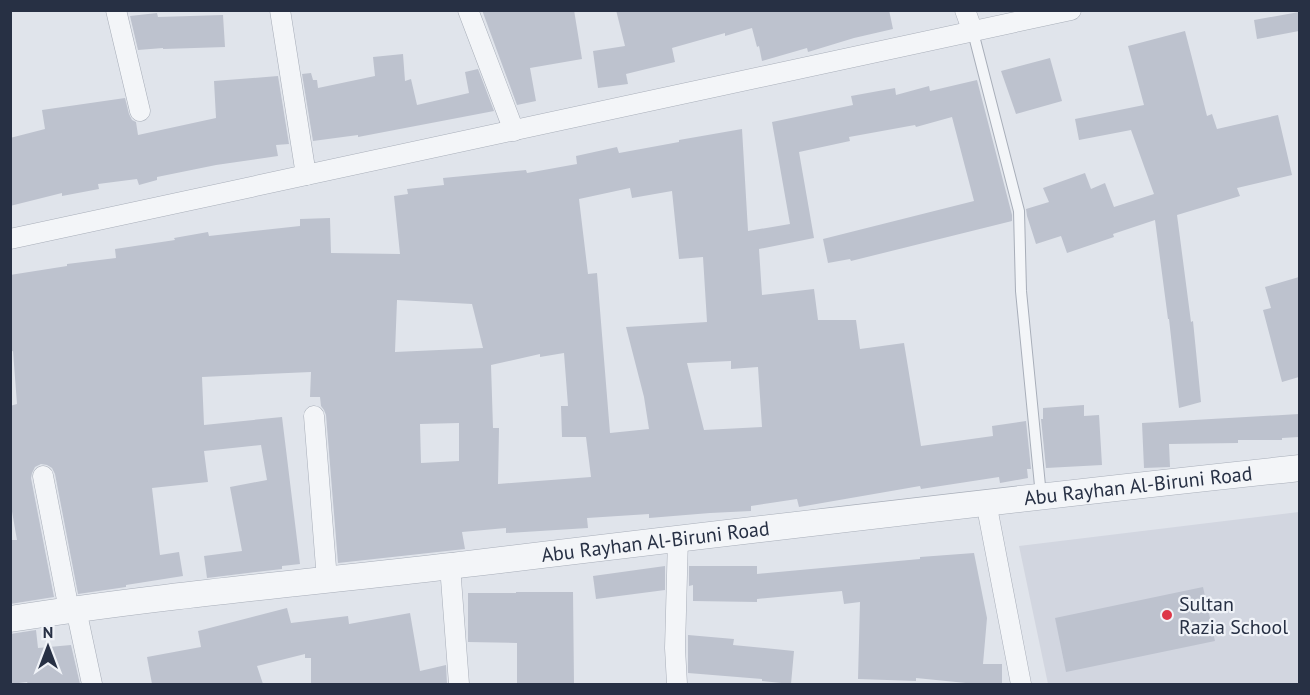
<svg xmlns="http://www.w3.org/2000/svg" width="1310" height="695" font-family="'PT Sans',sans-serif">
<rect width="100%" height="100%" fill="#e0e4eb"/>
<path fill="#d2d6e0" d="M1299,512V684H1048L1019,546Z"/>
<g fill="#bdc2ce" fill-rule="evenodd">
<path d="M482,10H574L582,59L530,68L536,101L517,105Z"/>
<path d="M616,10H889L893,29L854,38L808,52L807,48L762,61L759,46L757,47L752,28L725,36V33L672,48L675,62L626,74L628,84L598,88L593,51L625,46Z"/>
<path d="M1299,12V31L1257,39L1254,20Z"/>
<path d="M157,13L158,17L223,15L225,47L163,49V48L138,50L130,16Z"/>
<path d="M1185,31L1207,116L1212,114L1217,129L1278,115L1292,175L1237,188L1240,196L1177,215L1191,322L1193,321L1201,402L1179,408L1169,319H1168L1155,220L1113,234L1114,237L1067,253L1061,236L1036,244L1027,216L1026,209L1049,202L1043,188L1085,173L1091,189L1105,183L1114,207L1154,194L1131,130L1079,140L1075,119L1144,105L1128,46Z"/>
<path d="M403,54L405,81L411,79L417,105L469,93L465,72L478,69L494,111L358,137V135L313,141L302,74L311,73L313,80H317L318,88L375,76L373,57Z"/>
<path d="M1050,58L1062,101L1016,114L1001,71Z"/>
<path d="M278,76L289,144L276,145L278,156L216,165L157,177V180L139,185L137,179L98,184L99,189L62,196V193L10,206V138L45,129L42,110L125,98L129,114L132,120L136,122L138,135L216,118L214,81Z"/>
<path d="M977,80L1012,215V221L851,261L850,259L828,263L823,239L974,201L952,117L916,127L915,125L849,137L850,141L799,152L814,238L759,249L762,295L814,289L818,320H856L860,349L904,343L921,446L993,436L992,426L1026,421L1031,469H1027L1028,478L1000,483L999,477L921,489L920,486L799,507L797,499L751,506V511L710,513L649,518V514L587,518L588,528L506,533V528L462,532L465,549L338,563L326,415L324,410L321,406L320,397H310L311,372L202,377L204,425L282,417L300,564L282,566V569L207,578L204,556L242,551L230,487L267,480L261,445L204,451L208,482L152,488L160,555L179,552L183,576L126,585V587L78,594L55,474L52,468L47,465L41,464L35,467L32,473L31,478L54,597L10,604V540H17L10,500V406L17,404L13,351L10,352V275L67,266V264L116,258L115,249L175,240L174,238L208,232L209,236L300,226V219L330,218L331,253L400,254L394,196L408,194L407,189L444,185L443,178L526,170L527,173L577,164L576,156L617,147L619,153L679,142V140L742,129L748,231L790,224L772,122L853,105L851,96L895,88L896,95L929,86L930,91ZM630,188L632,198L672,191L679,259L703,257L707,322L626,327L644,397L649,429L610,433L597,273L588,274L579,199ZM397,300L472,304L483,348L395,352ZM564,353L568,406H561L562,437H586L591,477L498,484L499,428H493L491,365L540,354V357ZM731,361V369L758,367L762,427L704,430L687,363ZM459,423V461L421,463L420,424Z"/>
<path d="M1299,277V377L1282,382L1263,310L1271,308L1265,287Z"/>
<path d="M1084,405V416L1099,415L1102,465L1046,468L1041,419H1043V408Z"/>
<path d="M1299,414V437L1282,438V440H1238V443L1169,444L1170,467L1144,468L1142,423Z"/>
<path d="M974,553L987,618L983,664H1002V684H976L916,678V681L858,679L860,602L844,604L842,591L757,599V602L693,601V585L689,586V566H757V574L920,559V557Z"/>
<path d="M665,566V590L596,599L593,576Z"/>
<path d="M1203,587L1215,641L1066,672L1055,618Z"/>
<path d="M516,592H573L574,684H517V643L468,642V593H516Z"/>
<path d="M287,608L291,623L348,616L349,624L410,613L420,671L446,665L447,684H311V658H305V654L257,666L263,684H152L147,657L201,647L198,631Z"/>
<path d="M36,630L38,648L71,645L80,684H28L27,682L10,684V634Z"/>
<path d="M688,635L734,639L733,645L794,651L791,684L762,681V679L688,673Z"/>
</g>
<g fill="none" stroke-linecap="round" stroke-linejoin="round">
<g stroke="#a8aeb9" stroke-width="12">
<path id="service" d="M973,32L1019,211L1021,291L1041,496"/>
</g>
<g stroke="#a8aeb9" stroke-width="21">
<g id="minor">
<path d="M116,10L140,111"/>
<path d="M280,10L306,175"/>
<path d="M468,10L514,131"/>
<path d="M965,10L973,32"/>
<path d="M10,239L1071,10"/>
<path d="M314,416L327,580"/>
<path d="M43,476L69,610"/>
<path d="M986,502L1021,684"/>
<path d="M450,566L459,684"/>
<path d="M76,609L92,684"/>
<path d="M677,684L675,648L678,538"/>
</g>
</g>
<g stroke="#a8aeb9" stroke-width="27">
<g id="tertiary">
<path id="s1" d="M10,619C156,596 304,583 451,566C734,532 1016,498 1300,468"/>
</g>
</g>
<use href="#service" stroke="#f3f5f8" stroke-width="10"/>
<use href="#minor" stroke="#f3f5f8" stroke-width="20"/>
<use href="#tertiary" stroke="#f3f5f8" stroke-width="26"/>
</g>
<circle fill="#dd3748" stroke="#f0f3f8" stroke-width="2" cx="1167" cy="615" r="6"/>
<g text-anchor="middle" dominant-baseline="central" stroke-width="4.5" stroke-linejoin="round" paint-order="stroke">
<g font-size="20" fill="#273044" stroke="#f0f3f8">
<text stroke="none"><textPath href="#s1" startOffset="1136">Abu Rayhan Al-Biruni Road</textPath></text>
<text stroke="none"><textPath href="#s1" startOffset="650">Abu Rayhan Al-Biruni Road</textPath></text>
</g>
<g font-size="20" fill="#273044" stroke="#f0f3f8" text-anchor="start">
<text x="1179" y="604">Sultan<tspan x="1179" dy="23">Razia School</tspan></text>
</g>
</g>
<rect width="1310" height="695" fill="none" stroke="#273044" stroke-width="24"/>
<g transform="translate(48 647)" stroke="#f0f3f8" stroke-width="4.5" paint-order="stroke">
<path d="M0-4.5L10 22L0 15L-10 22Z" fill="#273044"/>
<text y="-9" font-size="16" font-weight="bold" text-anchor="middle" fill="#273044">N</text>
</g>
</svg>
